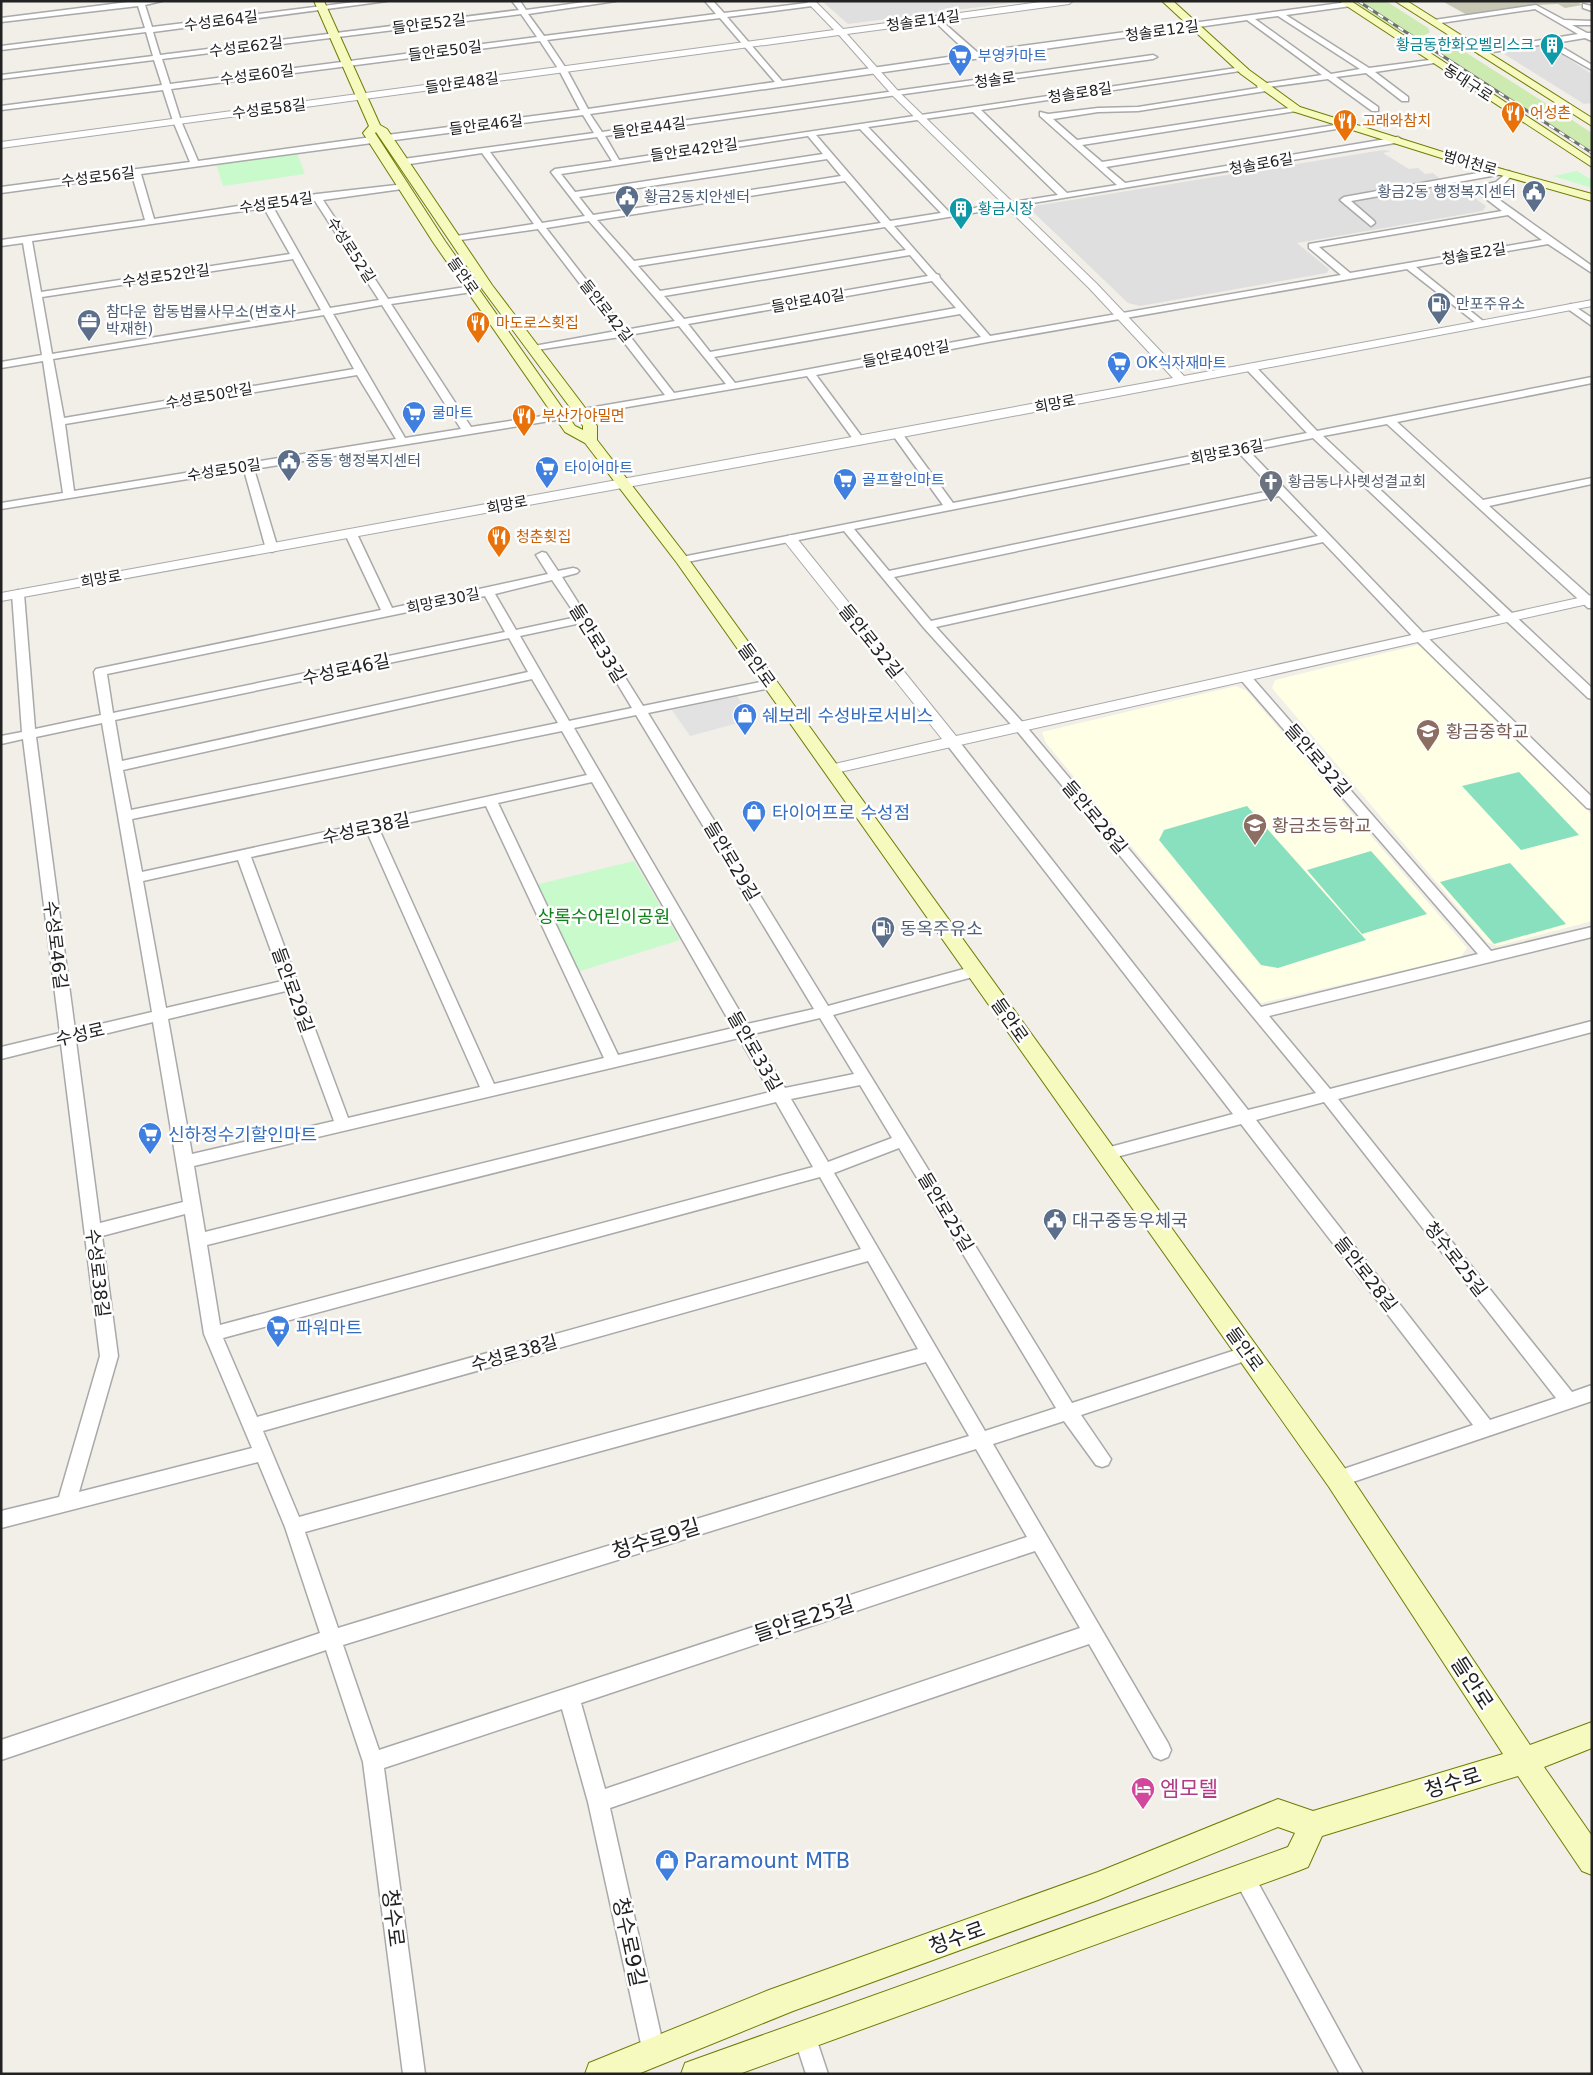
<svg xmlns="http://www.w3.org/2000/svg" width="1593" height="2075" font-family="'DejaVu Sans','Noto Sans KR',sans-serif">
<rect width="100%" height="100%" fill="#f2efe9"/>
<g fill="#e0dfdf">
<path d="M822,1H1026L848,24Z"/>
<path d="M1545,44L1592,74V103L1584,104L1499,51Z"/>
<path d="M1383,150L1391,151L1383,153L1409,169L1418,168L1425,174L1433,173L1441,180L1450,181L1486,206L1483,211L1297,243L1329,269L1327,273L1140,306L1128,303L1030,209L1034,206Z"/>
</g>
<g fill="#ffffe5">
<path d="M1418,645L1428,648L1592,815V921L1497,946L1487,942L1272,688L1275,680Z"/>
<path d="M1236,686L1247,691L1467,948L1461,957L1261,1003L1046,743L1042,732Z"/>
</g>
<path fill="#c7c7b4" d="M1442,1H1592L1579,3L1582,5L1565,8L1558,4L1537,5L1469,16Z"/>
<g fill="#cdebb0">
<path d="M1353,1H1386L1428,28L1430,32C1411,47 1369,12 1353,1Z"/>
<path d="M1444,47L1462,50L1553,108L1555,112L1542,115L1526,112L1434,52L1436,48Z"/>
<path d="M1552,119L1572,120L1592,133V154L1548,126L1546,122Z"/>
</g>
<g fill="#c8facc">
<path d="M297,153L305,174L223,186L216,164Z"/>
<path d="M1577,171L1592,180V188L1553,176Z"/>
<path d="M634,861L680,940L577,972L535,885Z"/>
</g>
<g fill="#88e0be">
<path d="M1519,772L1579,835L1521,850L1462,786Z"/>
<path d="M1247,806L1366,940L1278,968L1261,965L1159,840L1164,830Z"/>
<path d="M1371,851L1427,914L1362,934L1307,870Z"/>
<path d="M1510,863L1566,924L1494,944L1440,882Z"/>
</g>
<path fill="#e2e2e2" d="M737,696L753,719L690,736L672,710Z"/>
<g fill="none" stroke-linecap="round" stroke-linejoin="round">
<g stroke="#a9a9a9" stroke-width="3">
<g id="minor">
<path d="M136,1H162L145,5L152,27L363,1H387L153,32L160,55L519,10L512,1H520L526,10L592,1H616L528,14L544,36L716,14L705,1H713L724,13L815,2V6H812L727,17L782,81L969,54L933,20L932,18L936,16L977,52L1348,2H1351V6L1286,15L1369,68L1437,59V63H1434L1375,72L1408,97V101H1402L1366,73L1336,77L1378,107V111H1372L1328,79L1269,87L1270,89L1266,91L1138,111L1098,112L1053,119L1077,140L1296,107L1300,109L1296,111L1082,145L1102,162L1348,123L1352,125L1348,127L1106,167L1125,183L1398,137L1402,140L1401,142L894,226L936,274L939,275L940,278L990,336L1341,275L1309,248V244L1502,211L1472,188L1496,182L1509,171L1513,174L1502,186L1484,189L1592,266V273L1548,244L1416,267L1483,321L1485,323L1480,326L1407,269L988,342L816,375L865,441L860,444L856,443L807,376L581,415L577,414L576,412L577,410L665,395L620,337L530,351L529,349L534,346L616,331L538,229L453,241L451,239L456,236L534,224L482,153L403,165L399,162L403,159L594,133L583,115L387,141L383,138L387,135L580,110L559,70L540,41L171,89L181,121L198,161L372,137L376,140L372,143L141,174L154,219L317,194L405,184L406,186L402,189L323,200L388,299L472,286L477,289L472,292L391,304L471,427L562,413L567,416L562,419L254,469L278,549L272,552L266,549L244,470L1,509V503L63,493L43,361L1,368V362L42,355L23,243L1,246V240L145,220L132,175L1,193V187L190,162L173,121L163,90L1,110V106L162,85L154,60L1,79V75L153,56L146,32L1,50V46L145,28L138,6L1,22V18ZM521,14L537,37L170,84L162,59ZM1278,16L1360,69L1331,74L1255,19ZM720,18L775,82L588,109L567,70L547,40ZM1247,20L1322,75L1261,84L1257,86L1258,88L1138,107L1098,108L1048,114L1040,112V116L1117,185L1067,193L981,110L1240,71H1243V67L619,160L605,136L1153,59L1157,57L1153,55L602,132L590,114ZM973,112L1058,195L949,212L868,127ZM860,129L941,213L890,221L816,135ZM808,136L823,154L575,192L561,174ZM597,137L612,161L555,169L551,172L585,216L542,223L490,152ZM827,159L841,176L593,215L579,197ZM845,181L881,223L634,261L597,220ZM315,201L379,300L330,308L273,207ZM264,208L290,254L41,292L32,241ZM1508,215L1542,240L1350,273L1319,247ZM589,221L675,321L625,330L546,228ZM885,227L906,250L660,291L638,266ZM910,255L928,276L684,319L664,296ZM293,259L321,310L52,354L42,297ZM932,281L956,308L710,352L688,324ZM382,305L461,429L405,438L333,314ZM960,314L981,337L735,383L714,357ZM324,315L354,369L64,418L53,359ZM679,326L726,384L674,393L629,335ZM357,375L396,439L74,491L65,424Z"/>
<path d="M1583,4L1592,6V11L1583,8Z"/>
<path d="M1536,5L1564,20L1592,21V25H1572L1587,33H1592V41L1585,38L1555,43L1592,65V70L1546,44L1479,54L1478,52L1482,50L1578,34L1535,9L1434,24L1430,22L1434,20Z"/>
<path d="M1500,169L1503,170V174L1351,201L1374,221L1375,223L1371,226L1340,200L1344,197Z"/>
<path d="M1571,304L1592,318V326L1568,309L1566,307Z"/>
<path d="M1251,365L1255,366L1317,431L1592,377V383L1397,422L1483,500L1592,478V484L1489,506L1592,598V608H1588L1387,424L1323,436L1592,688V699L1588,698L1313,438L1249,451L1426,636L1592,797V809L1587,808L1418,642L1323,542L936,627L1025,725L1261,1007L1478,954L1241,680L1239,677L1245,673L1249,674L1491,951L1592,927V937L1269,1016L1330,1089L1592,1021V1032L1338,1099L1572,1392L1592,1385V1401L1338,1487L1332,1485L1329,1479L1332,1473L1473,1425L1241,1124L1105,1160L1099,1158L1097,1154L1099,1150L1233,1114L948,746L947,743L948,740H958L1248,1110L1316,1093L1017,731L924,628L844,531L682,563L676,560L682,557L943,505L892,434L897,431L901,432L953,503L1307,433L1247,370V366ZM1239,453L1274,490L889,571L854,529ZM1279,496L1318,536L931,621L894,577ZM1324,1102L1556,1398L1490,1420L1256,1120Z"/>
<path d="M351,531L357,534L392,608L548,574L536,555L542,552L546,553L558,571L573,568L577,569L579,571L577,573L562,577L643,706L770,680L774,681L776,684L770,688L648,713L828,1006L975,966L980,967L982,971L980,975L833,1015L1072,1403L1248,1346L1254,1348L1257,1353L1254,1358L1248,1360L1081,1415L1111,1459L1108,1465L1102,1467L1096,1465L1064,1421L993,1444L1168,1743L1171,1750L1168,1757L1161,1760L1154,1757L1089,1644L610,1808L665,2053L662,2061L654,2064L646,2061L643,2053L588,1802L562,1709L384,1768L425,2074H403L363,1762L326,1650L1,1760V1740L320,1633L285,1527L258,1462L1,1528V1511L59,1497L100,1356L61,1044L1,1059V1047L60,1033L23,739L1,744V736L22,732L12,594L18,590L24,594L35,729L101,715L94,672L96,669L381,610L345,534ZM552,580L577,617L516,630L495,594ZM485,596L505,632L113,713L107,674ZM581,623L632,708L569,721L520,636ZM509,638L528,672L122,761L115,720ZM532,679L558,723L131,810L123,770ZM636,715L814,1009L747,1024L574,728ZM102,723L152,1012L75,1030L36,737ZM562,731L587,775L142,872L132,819ZM592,782L733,1028L618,1055L498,803ZM486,806L604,1058L494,1084L379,829ZM367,832L480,1087L348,1118L251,857ZM238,860L282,981L166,1008L143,881ZM286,991L334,1121L192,1154L168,1019ZM820,1018L854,1074L785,1088L753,1034ZM153,1022L183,1202L100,1223L76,1041ZM739,1038L770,1092L205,1232L194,1166ZM860,1085L892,1138L828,1162L791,1099ZM776,1102L813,1167L220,1325L207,1245ZM899,1148L1056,1408L985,1431L834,1173ZM820,1177L861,1249L257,1417L223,1338ZM185,1214L204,1334L252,1448L79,1492L118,1356L102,1236ZM868,1261L918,1349L299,1517L263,1431ZM926,1362L969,1436L338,1628L305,1532ZM976,1449L1027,1537L379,1750L343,1645ZM1035,1551L1080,1628L605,1789L581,1703Z"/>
<path d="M1244,1866L1251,1870L1363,2074H1340L1237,1884L1233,1877L1237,1870Z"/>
<path d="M804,2023L812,2026L828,2074H806L793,2034L796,2026Z"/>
</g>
</g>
<g stroke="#a9a9a9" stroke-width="2">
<g id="tertiary">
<path d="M806,1H815L843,29L1048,1H1073L1069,4L847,34L899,92L1097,284L1184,376L1592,300V306L897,438L1,601V593L1173,378L1089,288L893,96L839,35L1,148V142L834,30Z"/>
<path d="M790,535L795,536L956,736L1592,595V603L831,774L826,772L823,769L826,766L942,739L785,542L783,539Z"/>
</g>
</g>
<g stroke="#707d05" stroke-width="2">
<g id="secondary">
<path d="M314,1H324L380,125L387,129L492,285L586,409L597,426V440L687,557L1347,1471L1530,1745L1592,1722V1748L1544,1767L1592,1836V1875L1582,1871L1518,1776L1322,1836L1308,1867L1298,1871L739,2074H681L685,2063L696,2059L1288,1847L1295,1833L1278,1827L1098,1900L793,2011L638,2074H585L589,2063L769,1990L1098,1872L1278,1799L1313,1811L1503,1754L1329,1487L677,563L585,443L565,432L433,242L363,133L369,126ZM376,132L483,290L575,414L583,426V430L575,426L445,241L375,133Z"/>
<path d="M1162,1H1173L1249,70L1300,107L1462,158L1592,194V201L1454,162L1292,111L1241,74Z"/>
<path d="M1339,1H1351L1592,159V167Z"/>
<path d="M1395,1H1407L1592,118V126Z"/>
</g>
</g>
<use href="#minor" fill="#fff" fill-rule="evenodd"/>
<use href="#tertiary" fill="#fff" fill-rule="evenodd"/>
<use href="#secondary" fill="#f7fabf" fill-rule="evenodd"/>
<g stroke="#707070" stroke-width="3">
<path id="rail" d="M1358,1L1592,153"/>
</g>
<use href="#rail" stroke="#fff" stroke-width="2" stroke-dasharray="6" stroke-linecap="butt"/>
</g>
<defs>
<g id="building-pin" transform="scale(1.25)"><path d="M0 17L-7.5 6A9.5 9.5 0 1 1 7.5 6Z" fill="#0f9aa8" stroke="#fff"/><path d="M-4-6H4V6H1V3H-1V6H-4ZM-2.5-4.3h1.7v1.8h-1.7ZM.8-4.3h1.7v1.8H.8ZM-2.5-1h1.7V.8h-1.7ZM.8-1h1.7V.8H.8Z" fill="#fff"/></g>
<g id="supermarket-pin" transform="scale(1.25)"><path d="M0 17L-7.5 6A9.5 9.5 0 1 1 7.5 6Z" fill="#3f7fe0" stroke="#fff"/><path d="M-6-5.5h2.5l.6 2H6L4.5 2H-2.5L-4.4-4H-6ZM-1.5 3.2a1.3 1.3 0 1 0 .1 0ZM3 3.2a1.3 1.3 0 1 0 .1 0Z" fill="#fff"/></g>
<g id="restaurant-pin" transform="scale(1.25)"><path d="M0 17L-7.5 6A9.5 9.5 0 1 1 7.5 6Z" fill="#e8710a" stroke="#fff"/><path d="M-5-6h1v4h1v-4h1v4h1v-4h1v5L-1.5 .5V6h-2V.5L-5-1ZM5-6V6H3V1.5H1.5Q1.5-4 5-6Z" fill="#fff"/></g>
<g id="civic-pin" transform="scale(1.25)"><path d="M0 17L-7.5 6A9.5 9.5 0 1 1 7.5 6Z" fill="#5c6f8a" stroke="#fff"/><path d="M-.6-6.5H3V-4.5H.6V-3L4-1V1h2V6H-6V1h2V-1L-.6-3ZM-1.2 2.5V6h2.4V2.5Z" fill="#fff"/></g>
<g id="fuel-pin" transform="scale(1.25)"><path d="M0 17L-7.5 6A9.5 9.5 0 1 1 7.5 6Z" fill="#5c6f8a" stroke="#fff"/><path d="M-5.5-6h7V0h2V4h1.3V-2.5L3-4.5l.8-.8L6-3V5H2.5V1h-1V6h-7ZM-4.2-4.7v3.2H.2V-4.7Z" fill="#fff"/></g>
<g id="office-pin" transform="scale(1.25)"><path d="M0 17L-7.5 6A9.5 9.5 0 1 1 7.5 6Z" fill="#5c6f8a" stroke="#fff"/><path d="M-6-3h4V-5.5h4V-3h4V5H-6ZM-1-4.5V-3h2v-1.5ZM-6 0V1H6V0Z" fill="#fff"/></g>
<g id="church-pin" transform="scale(1.25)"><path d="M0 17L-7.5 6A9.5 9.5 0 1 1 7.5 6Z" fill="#6b7280" stroke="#fff"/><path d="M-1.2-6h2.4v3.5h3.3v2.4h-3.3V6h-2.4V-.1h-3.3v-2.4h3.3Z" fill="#fff"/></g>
<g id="shop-pin" transform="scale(1.25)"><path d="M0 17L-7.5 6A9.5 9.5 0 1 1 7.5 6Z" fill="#3f7fe0" stroke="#fff"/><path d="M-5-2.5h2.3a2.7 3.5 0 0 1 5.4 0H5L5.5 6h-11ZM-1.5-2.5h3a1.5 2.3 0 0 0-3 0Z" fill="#fff"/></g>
<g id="school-pin" transform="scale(1.25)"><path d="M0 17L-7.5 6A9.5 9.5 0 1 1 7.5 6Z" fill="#8d6e63" stroke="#fff"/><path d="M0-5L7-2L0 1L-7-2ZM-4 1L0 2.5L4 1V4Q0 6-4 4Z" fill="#fff"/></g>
<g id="hotel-pin" transform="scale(1.25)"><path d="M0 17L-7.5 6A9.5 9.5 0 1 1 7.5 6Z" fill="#d1479c" stroke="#fff"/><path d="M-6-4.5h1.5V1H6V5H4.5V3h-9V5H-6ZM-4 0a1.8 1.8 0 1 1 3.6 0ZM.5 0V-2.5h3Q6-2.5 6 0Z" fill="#fff"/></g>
</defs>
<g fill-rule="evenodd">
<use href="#building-pin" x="1552" y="45"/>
<use href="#supermarket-pin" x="960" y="56"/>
<use href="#restaurant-pin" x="1513" y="113"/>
<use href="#restaurant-pin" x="1345" y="121"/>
<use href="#civic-pin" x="1534" y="192"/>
<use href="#civic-pin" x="627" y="197"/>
<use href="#building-pin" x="961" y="209"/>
<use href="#fuel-pin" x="1439" y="304"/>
<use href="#office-pin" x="89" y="321"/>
<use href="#restaurant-pin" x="478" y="323"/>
<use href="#supermarket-pin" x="1119" y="363"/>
<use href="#supermarket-pin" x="414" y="413"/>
<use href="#restaurant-pin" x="524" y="416"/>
<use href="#civic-pin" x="289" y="461"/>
<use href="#supermarket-pin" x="547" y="468"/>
<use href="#supermarket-pin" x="845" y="480"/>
<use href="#church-pin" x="1271" y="482"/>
<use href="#restaurant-pin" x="499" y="537"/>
<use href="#shop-pin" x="745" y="715"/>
<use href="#school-pin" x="1428" y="731"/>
<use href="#shop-pin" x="754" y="812"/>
<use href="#school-pin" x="1255" y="825"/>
<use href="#fuel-pin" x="883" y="928"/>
<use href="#supermarket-pin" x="150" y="1134"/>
<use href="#civic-pin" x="1055" y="1220"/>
<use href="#supermarket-pin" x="278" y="1327"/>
<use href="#hotel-pin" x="1143" y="1789"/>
<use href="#shop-pin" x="667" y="1861"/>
</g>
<g text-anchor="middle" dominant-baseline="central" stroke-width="5" stroke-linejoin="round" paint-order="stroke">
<g font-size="15" fill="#222" stroke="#fff">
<text transform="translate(221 21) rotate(-7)">수성로64길</text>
<text transform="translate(923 21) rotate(-8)">청솔로14길</text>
<text transform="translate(429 24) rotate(-7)">들안로52길</text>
<text transform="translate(1162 31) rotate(-8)">청솔로12길</text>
<text transform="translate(246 47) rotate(-7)">수성로62길</text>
<text transform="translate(445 51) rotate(-7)">들안로50길</text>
<text transform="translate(257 75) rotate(-7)">수성로60길</text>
<text transform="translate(995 80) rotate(-8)">청솔로</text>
<text transform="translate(462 83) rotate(-8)">들안로48길</text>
<text transform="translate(1468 83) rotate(33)">동대구로</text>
<text transform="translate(1080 93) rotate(-9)">청솔로8길</text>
<text transform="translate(269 109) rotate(-7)">수성로58길</text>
<text transform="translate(486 125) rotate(-7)">들안로46길</text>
<text transform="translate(649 128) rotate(-8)">들안로44길</text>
<text transform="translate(694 150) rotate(-8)">들안로42안길</text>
<text transform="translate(1470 163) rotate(16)">범어천로</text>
<text transform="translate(1261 164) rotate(-10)">청솔로6길</text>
<text transform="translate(98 177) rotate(-7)">수성로56길</text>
<text transform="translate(276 203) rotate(-8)">수성로54길</text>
<text transform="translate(351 250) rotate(57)">수성로52길</text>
<text transform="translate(1474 254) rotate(-10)">청솔로2길</text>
<text transform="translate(166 276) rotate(-8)">수성로52안길</text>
<text transform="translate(463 276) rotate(55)">들안로</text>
<text transform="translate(808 301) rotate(-10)">들안로40길</text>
<text transform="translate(606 311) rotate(52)">들안로42길</text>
<text transform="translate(906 354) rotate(-11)">들안로40안길</text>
<text transform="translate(209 396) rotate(-10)">수성로50안길</text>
<text transform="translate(1055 404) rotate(-11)">희망로</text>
<text transform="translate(1227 452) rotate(-11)">희망로36길</text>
<text transform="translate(224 470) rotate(-9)">수성로50길</text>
<text transform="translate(507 505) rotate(-11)">희망로</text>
<text transform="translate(101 579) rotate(-10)">희망로</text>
<text transform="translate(443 601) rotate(-12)">희망로30길</text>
</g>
<g font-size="15" fill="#0d838f" stroke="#fff" text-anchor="end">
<text x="1534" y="45">황금동한화오벨리스크</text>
<text x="978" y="209" text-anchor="start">황금시장</text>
</g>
<g font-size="15" fill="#366cbe" stroke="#fff" text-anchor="start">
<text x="978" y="56">부영카마트</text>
<text x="1136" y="363">OK식자재마트</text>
<text x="432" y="413">쿨마트</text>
<text x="564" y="468">타이어마트</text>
<text x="862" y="480">골프할인마트</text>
</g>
<g font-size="15" fill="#c56008" stroke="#fff" text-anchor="start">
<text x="1530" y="113">어성촌</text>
<text x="1362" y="121">고래와참치</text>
<text x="496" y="323">마도로스횟집</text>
<text x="542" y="416">부산가야밀면</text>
<text x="516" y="537">청춘횟집</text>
</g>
<g font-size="15" fill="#4e5e75" stroke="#fff" text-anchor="start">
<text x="1516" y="192" text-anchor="end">황금2동 행정복지센터</text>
<text x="644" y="197">황금2동치안센터</text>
<text x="1456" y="304">만포주유소</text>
<text x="106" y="312">참다운 합동법률사무소(변호사<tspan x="106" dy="17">박재한)</tspan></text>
<text x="306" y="461">중동 행정복지센터</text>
</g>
<g font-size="15" fill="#5b616d" stroke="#fff" text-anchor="start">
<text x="1288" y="482">황금동나사렛성결교회</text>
</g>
<g font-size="18" fill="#222" stroke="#fff">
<text transform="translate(871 641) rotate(51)">들안로32길</text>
<text transform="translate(598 643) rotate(58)">들안로33길</text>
<text transform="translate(757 665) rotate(54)">들안로</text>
<text transform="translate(346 669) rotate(-12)">수성로46길</text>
<text transform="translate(1318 760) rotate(49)">들안로32길</text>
<text transform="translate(1095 817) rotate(50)">들안로28길</text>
<text transform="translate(366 828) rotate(-12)">수성로38길</text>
<text transform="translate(732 861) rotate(59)">들안로29길</text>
<text transform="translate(56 945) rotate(83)">수성로46길</text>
<text transform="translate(293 990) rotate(70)">들안로29길</text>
<text transform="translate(1010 1020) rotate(55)">들안로</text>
<text transform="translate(80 1034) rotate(-13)">수성로</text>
<text transform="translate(755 1051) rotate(60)">들안로33길</text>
<text transform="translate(946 1212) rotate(59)">들안로25길</text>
<text transform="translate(1456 1259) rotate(52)">청수로25길</text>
<text transform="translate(98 1273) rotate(83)">수성로38길</text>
<text transform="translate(1366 1274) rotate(52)">들안로28길</text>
<text transform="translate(1245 1349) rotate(54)">들안로</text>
<text transform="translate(514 1353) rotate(-16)">수성로38길</text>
</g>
<g font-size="18" fill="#366cbe" stroke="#fff" text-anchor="start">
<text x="762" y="715">쉐보레 수성바로서비스</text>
<text x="772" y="812">타이어프로 수성점</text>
<text x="168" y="1134">신하정수기할인마트</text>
<text x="296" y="1327">파워마트</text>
</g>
<g font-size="18" fill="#785e54" stroke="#fff" text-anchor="start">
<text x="1446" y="731">황금중학교</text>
<text x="1272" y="825">황금초등학교</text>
</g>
<g font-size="18" fill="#0c8416" stroke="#fff">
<text x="604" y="916">상록수어린이공원</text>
</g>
<g font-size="18" fill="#4e5e75" stroke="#fff" text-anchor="start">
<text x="900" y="928">동옥주유소</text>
<text x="1072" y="1220">대구중동우체국</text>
</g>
<g font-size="21" fill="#222" stroke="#fff">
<text transform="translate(656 1539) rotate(-17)">청수로9길</text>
<text transform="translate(804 1619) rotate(-18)">들안로25길</text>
<text transform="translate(1472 1683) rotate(57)">들안로</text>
<text transform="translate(1453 1783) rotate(-17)">청수로</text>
<text transform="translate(393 1918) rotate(83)">청수로</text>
<text transform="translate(957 1938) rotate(-20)">청수로</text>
<text transform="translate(629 1942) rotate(78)">청수로9길</text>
</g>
<g font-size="21" fill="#b23c85" stroke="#fff" text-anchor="start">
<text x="1160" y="1789">엠모텔</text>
</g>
<g font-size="21" fill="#366cbe" stroke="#fff" text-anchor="start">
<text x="684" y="1861">Paramount MTB</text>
</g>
</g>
<rect width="1593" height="2075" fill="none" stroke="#222222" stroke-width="5"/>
</svg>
